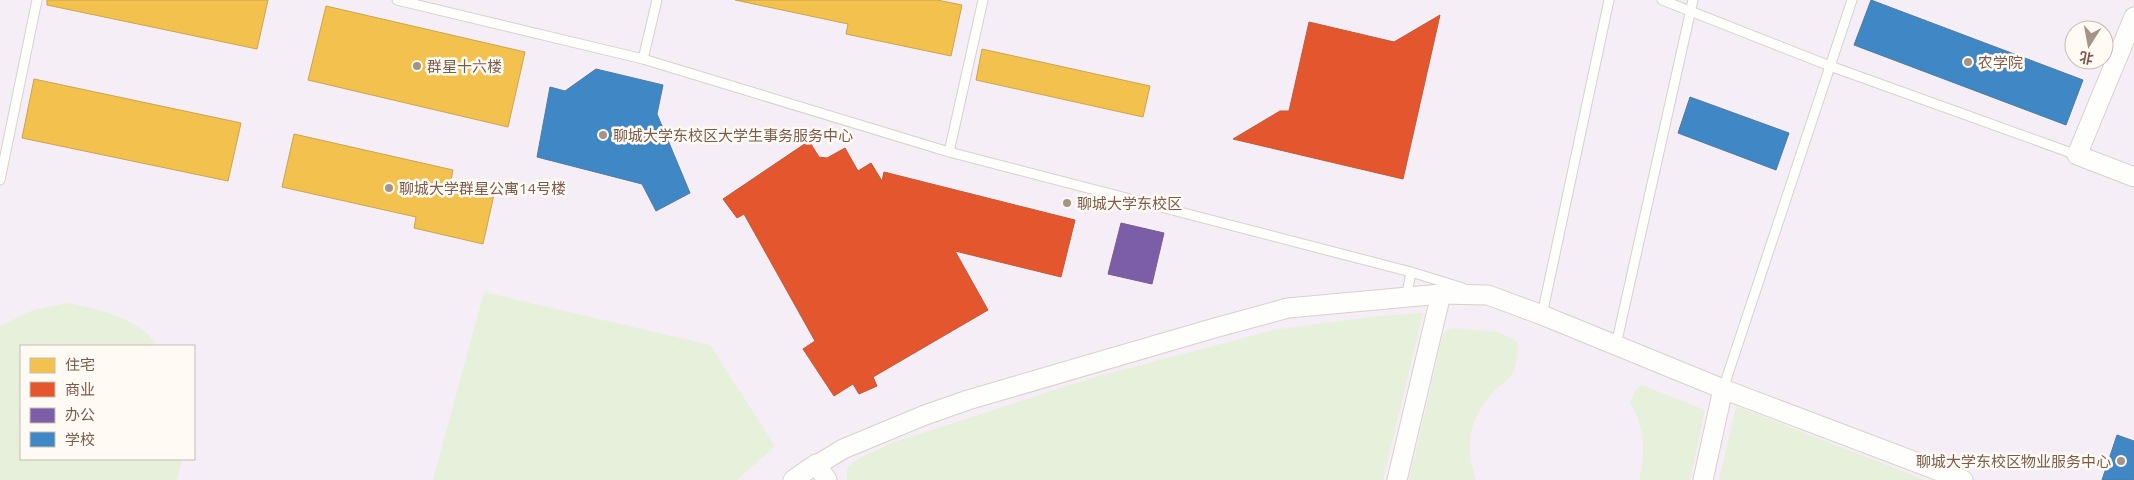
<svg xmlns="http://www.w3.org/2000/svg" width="2134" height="480" font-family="Ubuntu,'Noto Sans SC',sans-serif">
<rect width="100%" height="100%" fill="#f9f5f0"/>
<path fill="#f6eef6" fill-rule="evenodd" d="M0,0H2134V480H0ZM2074,30H2104V60H2074ZM21,346H194V459H21Z"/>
<g fill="#e7f0db">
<path d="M484,292L710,345L775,446L737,480H433Z"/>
<path d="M67,303C100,309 137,317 158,346H21V459H182L177,480H0V326L33,310Z"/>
<path d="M1423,313L1383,480H847V467L860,458L894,442L1092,378L1274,330L1378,316Z"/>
<path d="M1453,328L1499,332L1517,341C1519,349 1516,367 1512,375C1508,381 1497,387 1492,393C1468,421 1465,446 1476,480H1409L1443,335L1446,330Z"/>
<path d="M1642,385L1705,410L1690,480H1639C1646,454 1645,427 1630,403L1635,391Z"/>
<path d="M1736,406L1925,480H1719Z"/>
</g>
<g fill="#f2c14e" stroke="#cea34e">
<path d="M47,0H268L257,49L47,5Z"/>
<path d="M735,0H937L962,5L951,56L846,34L848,24Z"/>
<path d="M326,6L525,52L508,127L308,80Z"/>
<path d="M982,49L1150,86L1143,117L976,80Z"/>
<path d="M34,79L241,123L228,181L22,138Z"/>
<path d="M294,134L453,170L451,180L495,190L483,244L414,228L416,217L282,187Z"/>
</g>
<g fill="#e4572e" stroke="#c45837">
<path d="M1440,15L1403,179L1233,139L1280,111H1289L1309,22L1394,42Z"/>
<path d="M809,141L819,157L827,158L845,148L858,171L871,163L882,181L884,172L1075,220L1061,277L955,251L988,310L873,377L877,386L859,394L853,384L834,396L803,349L815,341L744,214L737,218L723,199Z"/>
</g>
<path fill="#7b5ea7" stroke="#7b5d8c" d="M1121,223L1164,233L1152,284L1108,274Z"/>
<g fill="#3f88c5" stroke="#517ba1">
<path d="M1871,0L2083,80L2066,125L1854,45Z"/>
<path d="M596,69L663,85L657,114L690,193L656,211L642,184L537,157L550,87L565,91Z"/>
<path d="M1690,97L1789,133L1776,170L1678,133Z"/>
<path d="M2117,435L2134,441V480H2102Z"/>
</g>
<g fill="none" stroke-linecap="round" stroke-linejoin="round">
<g stroke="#d7d1cb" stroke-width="11">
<g id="lane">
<path d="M397,0L643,59L949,152L1411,272L1463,288"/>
<path d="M1662,0L1830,66L2077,155"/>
<path d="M643,59L657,0"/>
<path d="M949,152L983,0"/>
<path d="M0,180L37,0"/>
<path d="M1406,299L1411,272"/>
<path d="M1542,315L1609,0"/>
<path d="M1616,345L1693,0"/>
<path d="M1723,389L1852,0"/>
</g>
</g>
<g stroke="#d7d1cb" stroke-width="21">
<g id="street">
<path d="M2134,17L2077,155L2134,177"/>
<path d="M817,465L843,449L925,415L968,400L1211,329L1288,308L1441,294L1488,295L1542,315L1723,389L1963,480"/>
<path d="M793,480L816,464L827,480"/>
<path d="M1397,480L1441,294"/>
<path d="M1703,480L1723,389"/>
</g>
</g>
<use href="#lane" stroke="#fefefd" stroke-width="9"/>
<use href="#street" stroke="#fefefd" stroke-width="19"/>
</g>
<g fill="#a69286" stroke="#fffaf3" stroke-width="2">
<circle cx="1968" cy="62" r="5"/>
<circle cx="417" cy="66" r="5"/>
<circle cx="603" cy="135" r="5"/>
<circle cx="389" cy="188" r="5"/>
<circle cx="1067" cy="203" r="5"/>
<circle cx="2121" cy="461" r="5"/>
</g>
<g text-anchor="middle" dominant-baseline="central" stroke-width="5" stroke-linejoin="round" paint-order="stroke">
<g font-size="15" fill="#7a5c4d" stroke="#fffaf3" text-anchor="start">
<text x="1978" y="62">农学院</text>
<text x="427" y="66">群星十六楼</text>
<text x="613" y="135">聊城大学东校区大学生事务服务中心</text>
<text x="399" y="188">聊城大学群星公寓14号楼</text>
<text x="1077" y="203">聊城大学东校区</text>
<text x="2111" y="461" text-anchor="end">聊城大学东校区物业服务中心</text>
</g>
</g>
<rect x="20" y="345" width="175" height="115" fill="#fffaf3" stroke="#cabbb1"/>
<rect x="30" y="358" width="25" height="15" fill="#f2c14e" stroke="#cabbb1"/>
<text x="65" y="370" font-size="15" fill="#7a5c4d">住宅</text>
<rect x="30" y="382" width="25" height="15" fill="#e4572e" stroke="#cabbb1"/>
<text x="65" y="395" font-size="15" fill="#7a5c4d">商业</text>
<rect x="30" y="408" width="25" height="15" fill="#7b5ea7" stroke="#cabbb1"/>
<text x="65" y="420" font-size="15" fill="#7a5c4d">办公</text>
<rect x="30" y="432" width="25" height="15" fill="#3f88c5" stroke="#cabbb1"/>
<text x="65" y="445" font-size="15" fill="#7a5c4d">学校</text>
<g transform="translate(2089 45) rotate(191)"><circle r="24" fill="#fffaf3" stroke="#cabbb1"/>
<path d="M0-4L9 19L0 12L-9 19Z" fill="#a69286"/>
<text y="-8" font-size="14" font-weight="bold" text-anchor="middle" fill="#7a5c4d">北</text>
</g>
</svg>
